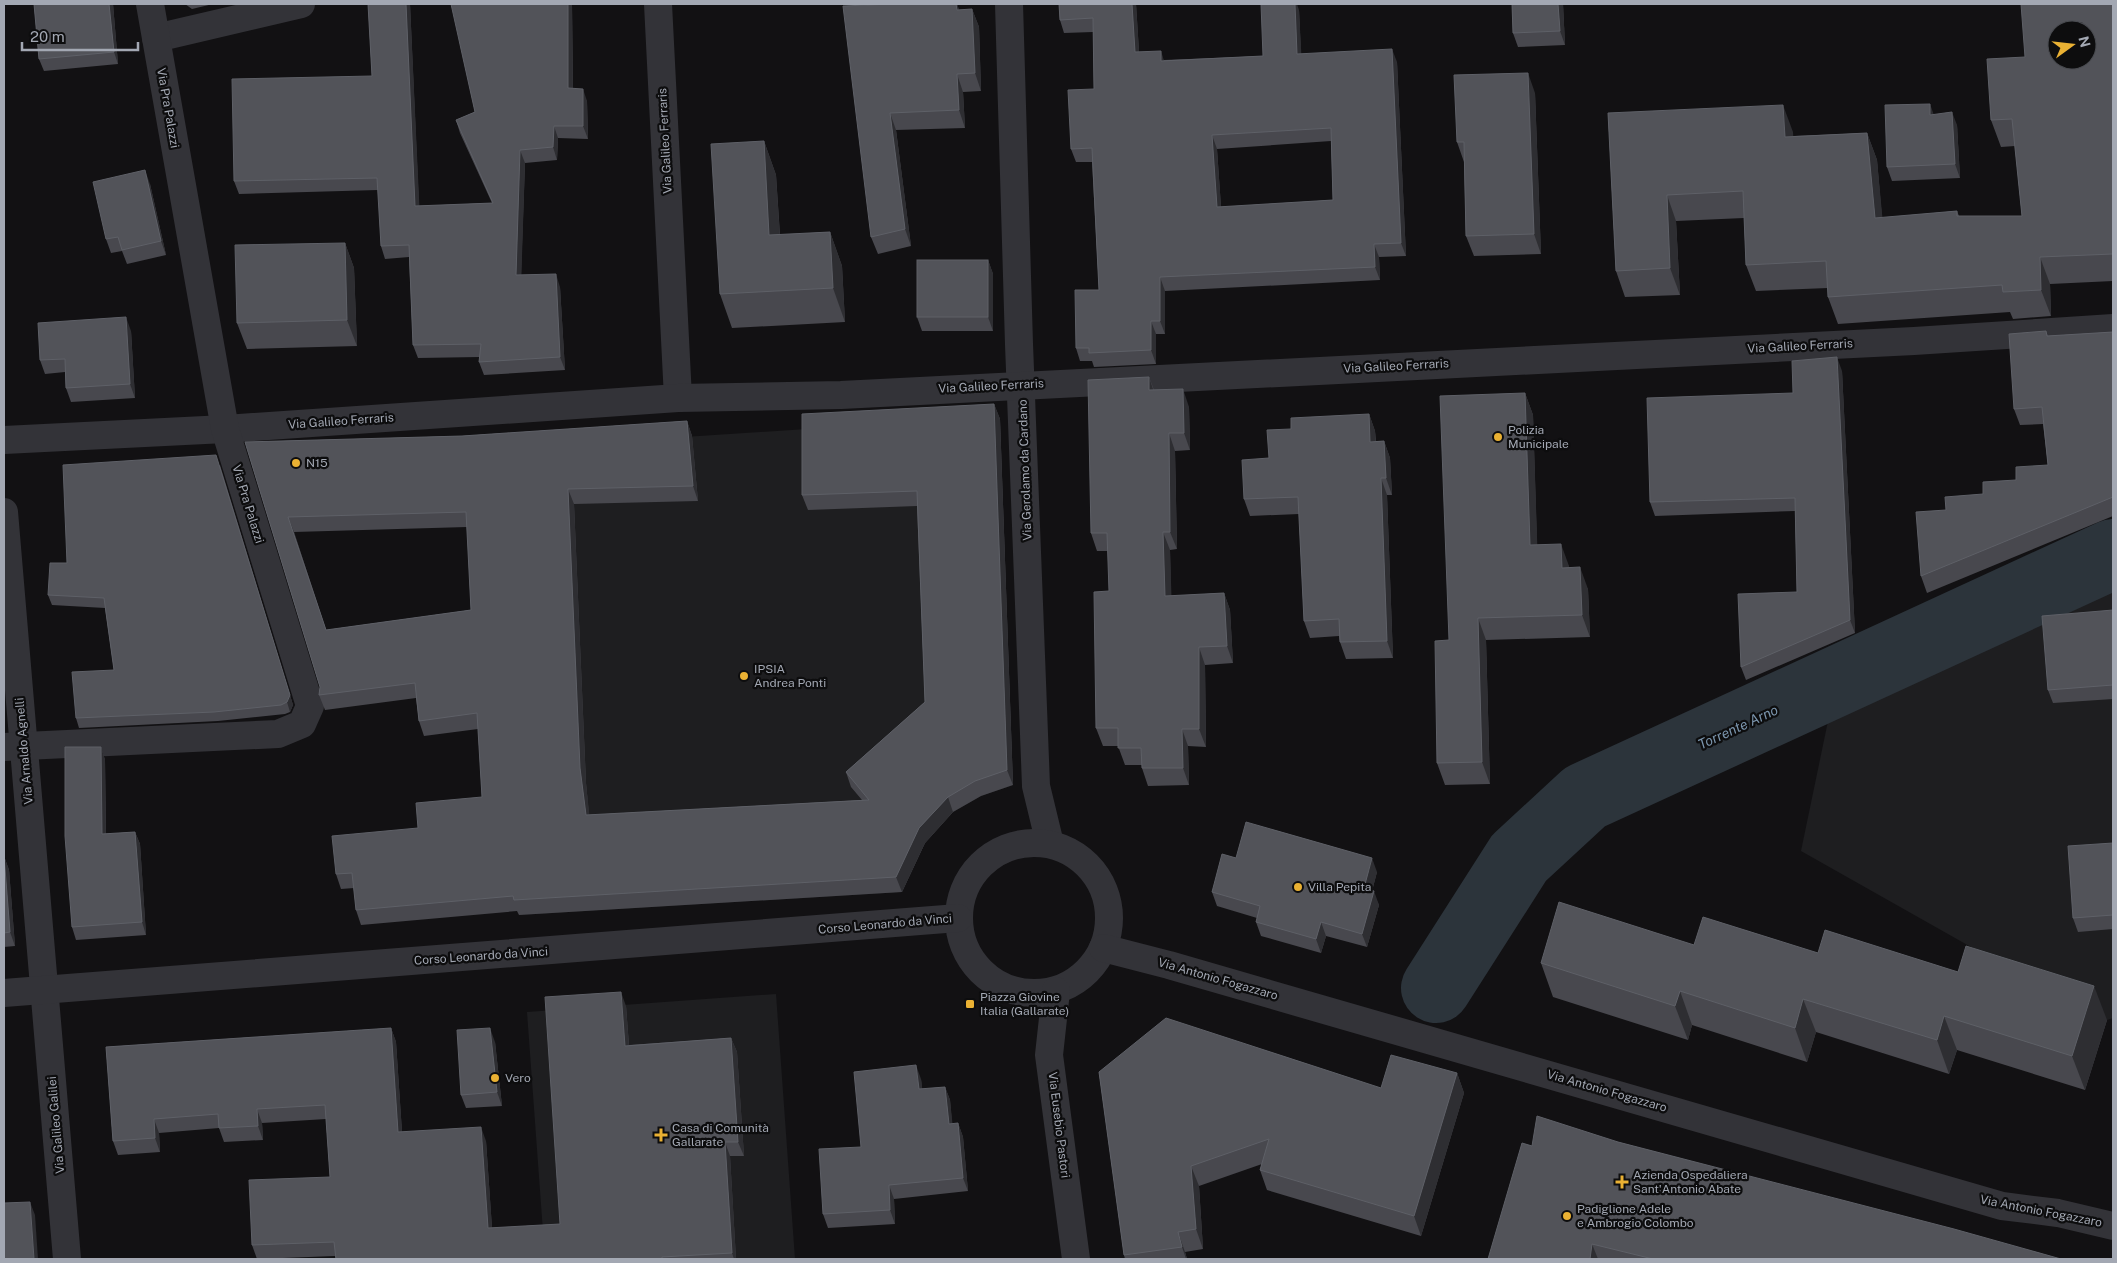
<svg xmlns="http://www.w3.org/2000/svg" width="2117" height="1263" font-family="'Public Sans',sans-serif">
<rect width="100%" height="100%" fill="#121113"/>
<g fill="#1e1e20">
<path d="M1000,419L1013,785L981,796L953,812L925,843L902,892L519,915L468,451L807,429Z"/>
<path d="M2113,568V1018L2107,1020L1971,947L1801,851L1833,697Z"/>
<path d="M776,994L795,1259H545L527,1012Z"/>
</g>
<g fill="none" stroke-linecap="round" stroke-linejoin="round">
<path stroke="#2c343b" stroke-width="70" d="M1436,988L1519,858L1585,797L2113,554"/>
<g stroke="#333338" stroke-width="28">
<path d="M658,4L678,398"/>
<path d="M1009,4L1019,344L1036,786L1050,844"/>
<path d="M156,38L301,4"/>
<path d="M4,440L225,429L678,398L841,395L1914,341L2113,328"/>
<path d="M4,512L67,1259"/>
<path d="M4,747L278,734L302,724L310,706L225,429L150,4"/>
<circle cx="1034" cy="918" r="75"/>
<path d="M1103,948L1169,965L2002,1206L2058,1213L2113,1226"/>
<path d="M1056,991L1049,1055L1076,1259"/>
<path d="M4,993L958,918"/>
</g>
</g>
<g fill="#48484e" fill-rule="evenodd">
<path d="M34,4H113L118,64L44,71L39,59Z"/>
<path d="M185,4H213L192,9Z"/>
<path d="M368,4H410L419,206L492,203L460,133L456,120L475,112L452,4H572L573,88L587,101L588,139L558,138L557,160L525,163L521,275L560,287L565,370L484,375L479,362L480,357L418,358L413,345L409,257L385,259L381,246L378,190L239,194L234,181L372,76Z"/>
<path d="M892,4H957L959,10L972,9L979,27L981,91L963,92L965,128L896,130L911,246L878,254L871,237Z"/>
<path d="M1059,4H1136L1139,52L1164,60L1263,56L1299,10L1301,54L1397,62L1406,256L1379,257L1380,280L1165,291V334H1156V364L1094,367L1092,361H1080L1076,348L1099,290L1092,162H1076L1071,149L1094,89L1093,32L1064,33L1060,20ZM1331,141L1333,200L1221,207L1217,149Z"/>
<path d="M1512,4H1563L1565,45L1518,47L1513,33Z"/>
<path d="M2113,4V281L2050,284L2051,316L2013,319L2010,312L1838,324L1828,297V288L1756,291L1746,265L1744,218L1676,221L1680,295L1625,297L1616,271L1608,113L1793,132V136L1867,133L1877,160L1882,218L1957,211L1959,216H2022L2015,146L2001,147L1991,120L2025,57Z"/>
<path d="M1535,93L1541,254L1474,256L1466,236L1464,162L1457,142Z"/>
<path d="M1934,114L1957,125L1960,178L1892,181L1887,167Z"/>
<path d="M764,141L776,175L780,235L830,232L842,266L845,322L732,328L720,294Z"/>
<path d="M150,184L166,255L127,264L122,251L111,253L106,239Z"/>
<path d="M345,243L354,268L357,346L247,349L237,323Z"/>
<path d="M988,260L993,274V331H922L917,317Z"/>
<path d="M131,331L135,398L71,402L66,388L65,372L45,374L40,360Z"/>
<path d="M2046,331L2048,336L2113,332V516L1927,593L1921,576L1946,510L2016,480L2048,465L2043,424L2020,425L2014,409Z"/>
<path d="M1842,371L1855,633L1746,680L1741,667L1797,592L1795,511L1655,516L1650,502L1793,393Z"/>
<path d="M1149,377L1154,390L1189,407L1190,450L1175,451L1177,549L1170,550L1171,596L1224,593L1230,610L1233,663L1205,665L1206,747L1188,746L1189,785L1148,786L1142,768V765H1125L1118,746H1103L1096,728L1109,591L1108,551H1097L1091,533Z"/>
<path d="M1525,393L1533,415L1537,545L1569,566V568L1588,589L1590,637L1486,640L1490,784L1445,785L1437,763L1449,640Z"/>
<path d="M994,404L1000,419L1013,785L981,796L953,812L925,843L902,892L519,915L517,911L361,925L356,910L354,888L341,889L336,874L418,828L482,797L478,729L424,736L419,721L416,698L325,710L319,695L320,687L245,442L462,436L687,421L692,436L698,501L574,504L586,783L589,815L862,800L851,787L846,772L925,702L917,506L808,510L802,495ZM467,527L471,610L326,630L294,532Z"/>
<path d="M1369,414L1375,431L1376,441H1384L1390,458L1392,495H1387L1393,658L1346,659L1340,642L1339,636L1310,638L1304,621L1299,514L1250,516L1244,499L1269,458L1291,429Z"/>
<path d="M220,465L293,705L290,712L285,714L218,721L79,728L76,718L114,670L105,608L52,605L48,595L67,563Z"/>
<path d="M2113,610V699L2053,703L2048,690Z"/>
<path d="M101,747L105,760L106,834L135,832L140,844L146,935L76,940L72,927Z"/>
<path d="M2113,843V929L2078,932L2073,918Z"/>
<path d="M4,856L9,870L15,946L4,947Z"/>
<path d="M1236,858L1377,872L1372,891L1379,905L1367,947L1326,936L1321,953L1261,936L1256,922L1257,918L1217,906L1212,892Z"/>
<path d="M1694,945L1818,953L2107,1020L2085,1090L1957,1050L1949,1074L1816,1032L1807,1062L1692,1025L1688,1040L1553,997L1541,963Z"/>
<path d="M626,1006L629,1045L731,1038L737,1052L744,1156H730L736,1259H336L335,1256L257,1259L252,1245L330,1177L326,1119L262,1123L263,1140L224,1142L219,1128L159,1133L160,1152L118,1155L113,1141L106,1047L391,1028L396,1042L402,1132L486,1141L492,1228L560,1224Z"/>
<path d="M495,1042L502,1106L466,1108L461,1095Z"/>
<path d="M1099,1072L1381,1088L1457,1073L1464,1093L1421,1236L1267,1190L1260,1170L1262,1164L1199,1186L1203,1249L1185,1252L1187,1259H1125L1124,1255Z"/>
<path d="M921,1079L922,1089L945,1087L950,1100L952,1124L958,1123L963,1137L968,1191L894,1199L895,1224L828,1228L823,1214L861,1147Z"/>
<path d="M1618,1142L2061,1259H1488L1532,1146Z"/>
</g>
<g fill="#2e2e32">
<path d="M109,4H113L118,64L114,52Z"/>
<path d="M406,4H410L420,219L415,206Z"/>
<path d="M568,4H572L573,100L568,88Z"/>
<path d="M956,4H957L962,18L957,10Z"/>
<path d="M1132,4H1136L1140,66L1135,52Z"/>
<path d="M1295,4H1297L1299,10L1302,67L1297,54Z"/>
<path d="M1558,4H1563L1565,45L1560,31Z"/>
<path d="M972,9L979,27L981,91L975,73Z"/>
<path d="M1392,49L1397,62L1406,256L1401,243Z"/>
<path d="M1161,51L1165,64L1161,61Z"/>
<path d="M1528,73L1535,93L1541,254L1534,234Z"/>
<path d="M957,74L963,92L965,128L959,110Z"/>
<path d="M583,89L587,101L588,139L583,126Z"/>
<path d="M1930,104L1935,118L1930,115Z"/>
<path d="M1783,105L1793,132L1795,163L1785,137Z"/>
<path d="M1952,112L1957,125L1960,178L1955,164Z"/>
<path d="M890,113L896,130L911,246L905,229Z"/>
<path d="M554,126L558,138L557,160L553,147Z"/>
<path d="M1867,133L1877,160L1885,245L1875,218Z"/>
<path d="M1212,135L1217,149L1222,221L1217,207Z"/>
<path d="M764,141L776,175L782,269L769,235Z"/>
<path d="M520,150L525,163L521,287L516,275Z"/>
<path d="M145,170L150,184L166,255L161,241Z"/>
<path d="M1667,195L1676,221L1680,295L1670,268Z"/>
<path d="M830,232L842,266L845,322L833,288Z"/>
<path d="M345,243L354,268L357,346L347,320Z"/>
<path d="M1374,244L1379,257L1380,280L1375,267Z"/>
<path d="M2040,257L2050,284L2051,316L2041,290Z"/>
<path d="M988,260L993,274V331L988,317Z"/>
<path d="M556,274L560,287L565,370L560,357Z"/>
<path d="M1160,277L1165,291V334L1160,321Z"/>
<path d="M126,317L131,331L135,398L130,384Z"/>
<path d="M1151,321L1156,334V364L1151,350Z"/>
<path d="M1837,357L1842,371L1855,633L1850,620Z"/>
<path d="M1149,377L1155,395L1149,390Z"/>
<path d="M1183,389L1189,407L1190,450L1184,433Z"/>
<path d="M1525,393L1533,415L1538,567L1530,545Z"/>
<path d="M994,404L1000,419L1013,785L1007,770Z"/>
<path d="M1369,414L1375,431L1377,458L1370,442Z"/>
<path d="M687,421L692,436L698,501L693,486Z"/>
<path d="M1169,433L1175,451L1177,549L1170,532Z"/>
<path d="M1384,441L1390,458L1392,495L1386,478Z"/>
<path d="M216,455L293,705L290,712L287,702Z"/>
<path d="M1381,478L1387,495L1393,658L1387,641Z"/>
<path d="M568,489L574,504L586,783L591,830L586,815L580,768Z"/>
<path d="M288,517L294,532L331,645L326,630Z"/>
<path d="M1163,532L1170,550L1172,614L1165,596Z"/>
<path d="M1561,544L1569,566L1570,590L1562,568Z"/>
<path d="M1580,567L1588,589L1590,637L1582,615Z"/>
<path d="M1224,593L1230,610L1233,663L1227,646Z"/>
<path d="M1478,618L1486,640L1490,784L1482,762Z"/>
<path d="M1199,647L1205,665L1206,747L1199,729Z"/>
<path d="M1182,729L1188,746L1189,785L1183,768Z"/>
<path d="M101,747L105,760L106,846L102,834Z"/>
<path d="M948,797L953,812L925,843L902,892L896,877L919,828Z"/>
<path d="M135,832L140,844L146,935L142,922Z"/>
<path d="M4,856L9,870L15,946L10,932Z"/>
<path d="M1372,858L1377,872L1369,902L1364,888Z"/>
<path d="M1374,891L1379,905L1367,947L1362,934Z"/>
<path d="M1321,922L1326,936L1321,953L1316,939Z"/>
<path d="M2094,986L2107,1020L2085,1090L2072,1056Z"/>
<path d="M1680,991L1692,1025L1688,1040L1675,1006Z"/>
<path d="M621,992L626,1006L630,1060L625,1046Z"/>
<path d="M1803,999L1816,1032L1807,1062L1795,1028Z"/>
<path d="M1944,1016L1957,1050L1949,1074L1937,1040Z"/>
<path d="M391,1028L396,1042L403,1147L398,1132Z"/>
<path d="M490,1028L495,1042L502,1106L497,1092Z"/>
<path d="M731,1038L737,1052L744,1156L738,1142Z"/>
<path d="M916,1065L921,1079L924,1103L919,1089Z"/>
<path d="M1457,1073L1464,1093L1421,1236L1414,1216Z"/>
<path d="M945,1087L950,1100L954,1138L949,1124Z"/>
<path d="M257,1109L262,1123L263,1140L258,1126Z"/>
<path d="M154,1119L159,1133L160,1152L155,1138Z"/>
<path d="M958,1123L963,1137L968,1191L963,1178Z"/>
<path d="M481,1127L486,1141L493,1242L488,1228Z"/>
<path d="M725,1142L730,1156L736,1259H734L732,1253Z"/>
<path d="M1191,1166L1199,1186L1203,1249L1196,1229Z"/>
<path d="M889,1185L894,1199L895,1224L890,1210Z"/>
<path d="M30,1202L35,1215L38,1259H34Z"/>
<path d="M1178,1232L1185,1252L1187,1259H1186L1182,1247Z"/>
<path d="M1592,1244L1598,1259H1590Z"/>
</g>
<g fill="#525359" stroke="#5e6067" fill-rule="evenodd">
<path d="M34,4H109L114,52L39,59Z"/>
<path d="M368,4H406L415,206L493,203L456,120L475,112L451,4H568V88L583,89V126H554L553,147L520,150L516,275L556,274L560,357L479,362L481,344L413,345L409,245L381,246L377,178L234,181L232,79L372,76Z"/>
<path d="M892,4H956L957,10L972,9L975,73L957,74L959,110L890,113L905,229L871,237L843,6Z"/>
<path d="M1059,4H1132L1135,52L1161,51V61L1263,56L1261,4H1295L1297,54L1392,49L1401,243L1374,244L1375,267L1160,277V321H1151V350L1089,353V348H1076L1075,290H1099L1092,148L1071,149L1068,90L1094,89L1093,18L1060,20ZM1331,128L1333,200L1217,207L1212,135Z"/>
<path d="M1512,4H1558L1560,31L1513,33Z"/>
<path d="M2021,4H2113V254L2040,257L2041,290L2003,292L2002,285L1828,297L1826,261L1746,265L1743,191L1667,195L1670,268L1616,271L1608,113L1783,105L1785,137L1867,133L1875,218L1957,211V216H2022L2012,119L1991,120L1987,59L2025,57ZM2057,30H2087V60H2057Z"/>
<path d="M1528,73L1534,234L1466,236L1464,142H1457L1454,75Z"/>
<path d="M1930,104V115L1952,112L1955,164L1887,167L1885,105Z"/>
<path d="M764,141L769,235L830,232L833,288L720,294L711,144Z"/>
<path d="M145,170L161,241L122,250L118,237L106,239L93,182Z"/>
<path d="M345,243L347,320L237,323L235,245Z"/>
<rect x="917" y="260" width="71" height="57"/>
<path d="M126,317L130,384L66,388L65,359L40,360L38,323Z"/>
<path d="M2046,331L2047,336L2113,332V497L1921,576L1916,512L1946,510L1945,497L1983,494V482L2016,480V467L2048,465L2042,407L2014,409L2009,334Z"/>
<path d="M1837,357L1850,620L1741,667L1738,594L1797,592L1795,498L1650,502L1647,398L1793,393L1792,361Z"/>
<path d="M1149,377V390L1183,389L1184,433H1169L1170,532H1163L1165,596L1224,593L1227,646L1199,647V729H1182L1183,768H1142L1141,748H1118V728H1096L1094,592L1109,591L1107,533H1091L1088,380Z"/>
<path d="M1525,393L1530,545L1561,544L1562,568L1580,567L1582,615L1478,618L1482,762L1437,763L1435,641L1449,640L1440,396Z"/>
<path d="M994,404L1007,770L975,781L948,797L919,828L896,877L514,900L513,896L356,910L352,873L336,874L332,836L418,828L416,803L482,797L477,713L419,721L415,683L319,695L320,687L245,442L462,436L687,421L693,486L568,489L580,768L586,815L869,800L846,772L925,702L917,491L802,495V414ZM466,512L471,610L326,630L288,517Z"/>
<path d="M1369,414L1370,442L1384,441L1386,478H1381L1387,641L1340,642L1339,619L1304,621L1298,497L1244,499L1242,460L1269,458L1267,430L1291,429V418Z"/>
<path d="M216,455L290,695L287,702L281,705L214,712L76,718L72,672L114,670L104,598L48,595L50,563H67L63,465Z"/>
<path d="M2113,610V685L2048,690L2042,616Z"/>
<path d="M65,747H101L102,834L135,832L142,922L72,927L65,836Z"/>
<path d="M1246,822L1372,858L1364,888L1374,891L1362,934L1321,922L1316,939L1256,922L1260,906L1212,892L1222,854L1236,858Z"/>
<path d="M2113,843V915L2073,918L2068,846Z"/>
<path d="M4,856L10,932L4,933Z"/>
<path d="M1559,902L1694,945L1703,917L1818,953L1825,930L1958,972L1966,946L2094,986L2072,1056L1944,1016L1937,1040L1803,999L1795,1028L1680,991L1675,1006L1541,963Z"/>
<path d="M621,992L625,1046L731,1038L738,1142H725L732,1253L662,1257V1259H336L334,1242L252,1245L249,1180L330,1177L325,1105L257,1109L258,1126L219,1128L218,1114L154,1119L155,1138L113,1141L106,1047L391,1028L398,1132L481,1127L488,1228L560,1224L545,997Z"/>
<path d="M1166,1018L1381,1088L1391,1055L1457,1073L1414,1216L1260,1170L1269,1139L1191,1166L1196,1229L1178,1232L1182,1247L1124,1255L1099,1072Z"/>
<path d="M490,1028L497,1092L461,1095L457,1030Z"/>
<path d="M916,1065L919,1089L945,1087L949,1124L958,1123L963,1178L889,1185L890,1210L823,1214L819,1149L861,1147L854,1072Z"/>
<path d="M1537,1116L1618,1142L1954,1229L2061,1259H1653L1592,1244L1590,1259H1488L1522,1143L1532,1146Z"/>
<path d="M30,1202L34,1259H4V1203Z"/>
</g>
<g fill="#eab133" stroke="#0d0d0e" stroke-width="2">
<circle cx="1498" cy="437" r="5"/>
<circle cx="296" cy="463" r="5"/>
<circle cx="744" cy="676" r="5"/>
<circle cx="1298" cy="887" r="5"/>
<rect x="965" y="999" width="10" height="10" rx="2.5"/>
<circle cx="495" cy="1078" r="5"/>
<path d="M658.5 1127.5h5v5h5v5h-5v5h-5v-5h-5v-5h5z"/>
<path d="M1619.5 1174.5h5v5h5v5h-5v5h-5v-5h-5v-5h5z"/>
<circle cx="1567" cy="1216" r="5"/>
</g>
<g text-anchor="middle" dominant-baseline="central" stroke-width="4.5" stroke-linejoin="round" paint-order="stroke">
<g font-size="12" fill="#a3a8b3" stroke="#0d0d0e">
<text transform="translate(168 108) rotate(80)">Via Pra Palazzi</text>
<text transform="translate(665 141) rotate(-93)">Via Galileo Ferraris</text>
<text transform="translate(1800 346) rotate(-3)">Via Galileo Ferraris</text>
<text transform="translate(1396 366) rotate(-3)">Via Galileo Ferraris</text>
<text transform="translate(991 386) rotate(-3)">Via Galileo Ferraris</text>
<text transform="translate(341 421) rotate(-4)">Via Galileo Ferraris</text>
<text transform="translate(1025 470) rotate(-92)">Via Gerolamo da Cardano</text>
<text transform="translate(248 504) rotate(73)">Via Pra Palazzi</text>
<text transform="translate(24 751) rotate(-95)">Via Arnaldo Agnelli</text>
<text transform="translate(885 924) rotate(-5)">Corso Leonardo da Vinci</text>
<text transform="translate(481 956) rotate(-4)">Corso Leonardo da Vinci</text>
<text transform="translate(1218 979) rotate(16)">Via Antonio Fogazzaro</text>
<text transform="translate(1607 1091) rotate(16)">Via Antonio Fogazzaro</text>
<text transform="translate(56 1125) rotate(-95)">Via Galileo Galilei</text>
<text transform="translate(1059 1125) rotate(83)">Via Eusebio Pastori</text>
<text transform="translate(2041 1211) rotate(11)">Via Antonio Fogazzaro</text>
</g>
<g font-size="12" fill="#a3a8b3" stroke="#0d0d0e" text-anchor="start">
<text x="1508" y="430">Polizia<tspan x="1508" dy="14">Municipale</tspan></text>
<text x="306" y="463">N15</text>
<text x="754" y="669">IPSIA<tspan x="754" dy="14">Andrea Ponti</tspan></text>
<text x="1308" y="887">Villa Pepita</text>
<text x="980" y="997">Piazza Giovine<tspan x="980" dy="14">Italia (Gallarate)</tspan></text>
<text x="505" y="1078">Vero</text>
<text x="672" y="1128">Casa di Comunità<tspan x="672" dy="14">Gallarate</tspan></text>
<text x="1633" y="1175">Azienda Ospedaliera<tspan x="1633" dy="14">Sant'Antonio Abate</tspan></text>
<text x="1577" y="1209">Padiglione Adele<tspan x="1577" dy="14">e Ambrogio Colombo</tspan></text>
</g>
<g font-size="14" font-style="italic" fill="#7b95ad" stroke="#0d0d0e">
<text transform="translate(1738 727) rotate(-25)">Torrente Arno</text>
</g>
</g>
<rect width="2117" height="1263" fill="none" stroke="#a3a8b3" stroke-width="10"/>
<g transform="translate(2072 45) rotate(75)"><circle r="24" fill="#0d0d0e" stroke="#494b50"/>
<path d="M0-4L9 19L0 12L-9 19Z" fill="#eab133"/>
<text y="-8" font-size="14" font-weight="bold" text-anchor="middle" fill="#a3a8b3">N</text>
</g>
<path d="M22 42v8h116v-8" fill="none" stroke="#a3a8b3" stroke-width="2.5"/>
<text x="30" y="42" font-size="15" fill="#a3a8b3" stroke="#0d0d0e" stroke-width="4" paint-order="stroke">20 m</text>
</svg>
